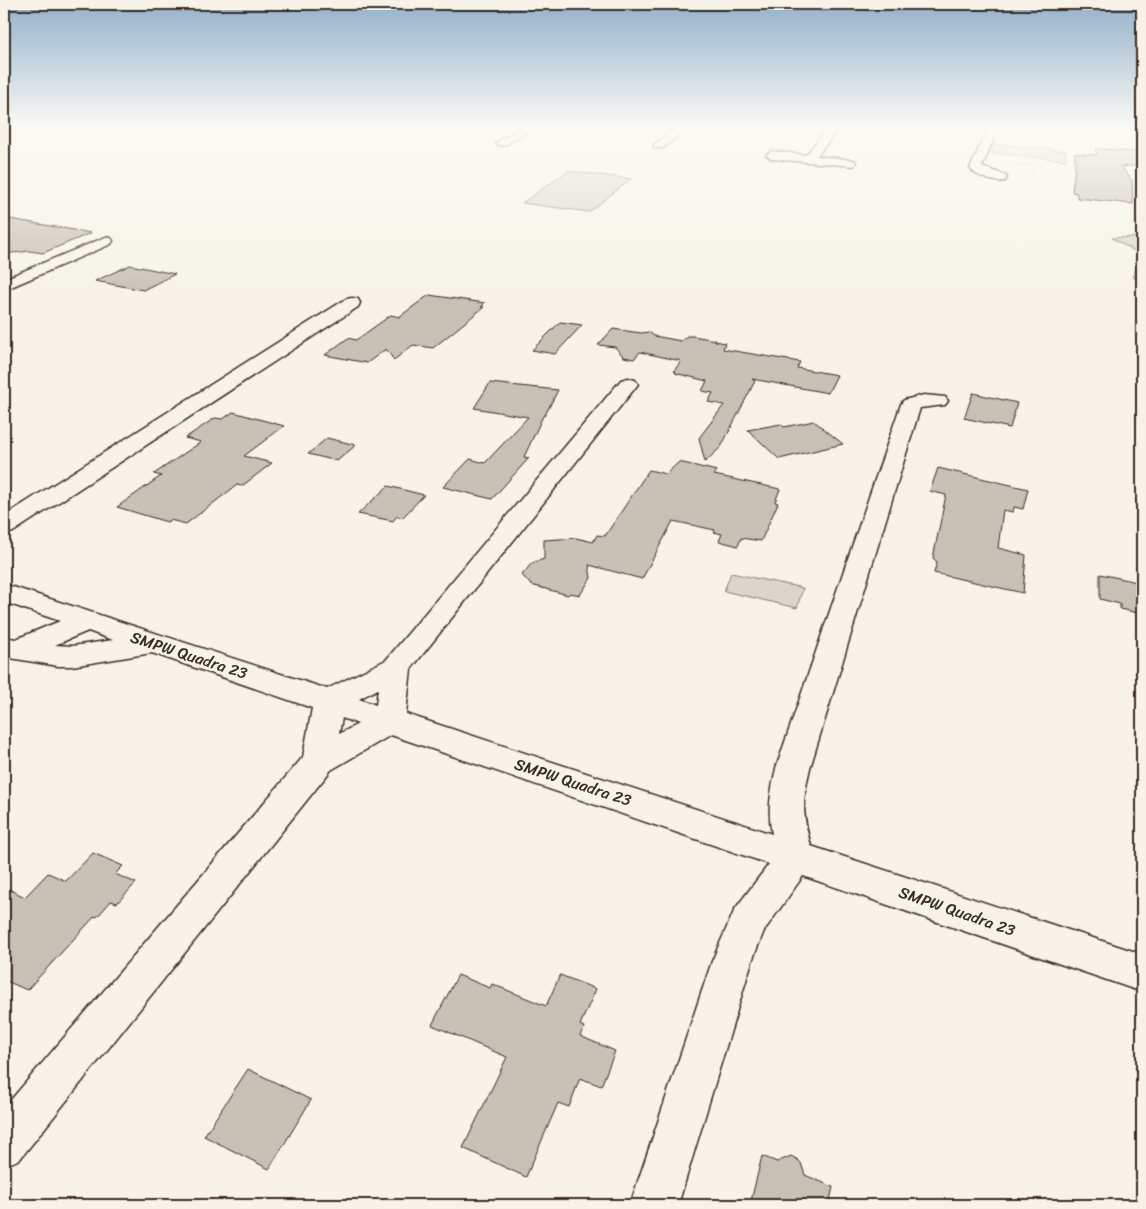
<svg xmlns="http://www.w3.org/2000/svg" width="1146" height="1209" font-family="Sriracha,sans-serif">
<rect width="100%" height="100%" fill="#f7f3e8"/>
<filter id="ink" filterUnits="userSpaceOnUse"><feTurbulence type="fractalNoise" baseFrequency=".02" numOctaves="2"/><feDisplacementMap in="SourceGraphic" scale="10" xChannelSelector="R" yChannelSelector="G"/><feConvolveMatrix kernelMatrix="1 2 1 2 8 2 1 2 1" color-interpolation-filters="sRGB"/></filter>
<g filter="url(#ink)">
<g fill="#dbd6cb" stroke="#8b8074">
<path d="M994,144L1066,151V160L991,153Z"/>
<path d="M568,171L631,179L589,212L522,203Z"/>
<path d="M1142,237V281L1133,277L1141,255L1112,238Z"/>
<path d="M731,573L803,588L797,608L724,591Z"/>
</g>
<g fill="#c8c1b6" stroke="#3b2a1e">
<path d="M1095,148L1142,153V165L1121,167L1132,180L1133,204L1077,198V193L1072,192L1075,167V153L1097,155Z"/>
<path d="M4,218L91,233L43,253L30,251L4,254Z"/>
<path d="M130,265L175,274L143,290L95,281Z"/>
<path d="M429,295L485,303L481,307H484L433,348L413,345L394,360L386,349L367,363L325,355L348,338L356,340L391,315L399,317Z"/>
<path d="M560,322L582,325L555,354L532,350Z"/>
<path d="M613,329L641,333L649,332L654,336L681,341L687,336H693L716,340L715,341L725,343L723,349L800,362L797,368L837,375L828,393L752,379L755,381L721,447L705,462L699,438L724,405L708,402L713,393L702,391L707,381L675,373L676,371H674L681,361L640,352L634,359L624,357L615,347L598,345Z"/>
<path d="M490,383L558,390L545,415L543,416L524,457L529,458L492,499L443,487L470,459L485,463L528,417L474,408Z"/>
<path d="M973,393L1017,403L1010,428L964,418Z"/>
<path d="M233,412L284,426L244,456L272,463L242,486L237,485L186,524L170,520L167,522L117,507L161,476L154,474L201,442L185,438L215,418L223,419Z"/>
<path d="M814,421L843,444L779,459L748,430L781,424L784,427Z"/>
<path d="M327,438L356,445L337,461L308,454Z"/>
<path d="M679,462L717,471L714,475L780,489L775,502L778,503L761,541L741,538L738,546L719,541L722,534L714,532L715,530L673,521L642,579L589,565L591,578L580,595L570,593L568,595L531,585L522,575L532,563L544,559V540L576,538L593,542L597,535L605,536L649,470L666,474Z"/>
<path d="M938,468L1028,489L1023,509L1014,507L1013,512L1003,510L998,548L1026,555L1023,593L934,573L937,562L933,558L946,495L930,491Z"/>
<path d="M388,486L424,495L402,518L397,516L393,521L358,514Z"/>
<path d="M1100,574L1142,583V614L1120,609V604L1100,599Z"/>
<path d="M93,853L123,866L115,874L136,883L117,903L111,901L97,917L95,916L27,990L4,980V887L25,897L48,873L66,881Z"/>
<path d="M458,975L490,988L492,984L546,1006L560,975L596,989L580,1025L584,1027L580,1036L615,1051L601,1086L580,1078L569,1107L558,1103L526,1177L463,1148L507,1057L432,1025Z"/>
<path d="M248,1069L311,1100L269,1169L204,1136Z"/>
<path d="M762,1156L777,1162L791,1156L798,1160L801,1163L805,1175L833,1187L829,1205H750Z"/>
</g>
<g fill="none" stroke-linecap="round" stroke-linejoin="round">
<g stroke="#3b2a1e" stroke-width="3">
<g id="minor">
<path d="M520,128H533L505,145L501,146L495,143Z"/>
<path d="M675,128H687L663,148H655L653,146L655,144Z"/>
<path d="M827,128H838L817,156L854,160L856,163L854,166L772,159L766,155L772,151L806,155Z"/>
<path d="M988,128H998L982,167L1005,175L1007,178L1005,181C995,183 976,177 970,168Z"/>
<path d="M106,237L111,238L113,241L111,244L4,290V279Z"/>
<path d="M352,298L358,299L360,303L358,307L13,532L4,534V516L346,299Z"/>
<path d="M628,378L635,380L638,384L635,388L411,669L406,714L772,834C767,810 771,791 776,768L901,404L904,400L924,395L945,397L948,401L945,405L920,408L810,768C802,802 802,813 811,846L1142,954V992L803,876L764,931L752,961L678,1205H630L712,961L735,909L769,864L391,735L331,770L20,1159L4,1166V1108L303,757L312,708L152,653L72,666H58L4,657V637L16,639L60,621L4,602V584L327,689L386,660L621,380ZM88,631L113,640L72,646L55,645ZM378,689L376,705L359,699ZM342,718L358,724L339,734Z"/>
</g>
</g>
<g stroke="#3b2a1e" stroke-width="1" stroke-dasharray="0.5 2" stroke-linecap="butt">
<path d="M1119,128L1142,130"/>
<path d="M1011,164L1034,166V171L1030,172"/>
</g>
<use href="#minor" fill="#f7f3e8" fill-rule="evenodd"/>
</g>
</g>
<linearGradient id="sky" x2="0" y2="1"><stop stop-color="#93b1cb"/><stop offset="0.43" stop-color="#fbfaf5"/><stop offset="1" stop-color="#fbfaf5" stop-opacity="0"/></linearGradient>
<rect width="1146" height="297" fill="url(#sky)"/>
<g text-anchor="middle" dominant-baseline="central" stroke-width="5" stroke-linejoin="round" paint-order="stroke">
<g font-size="16" fill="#3b2a1e" stroke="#f7f3e8">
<text transform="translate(189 655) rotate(18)">SMPW Quadra 23</text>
<text transform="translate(573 782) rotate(18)">SMPW Quadra 23</text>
<text transform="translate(957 911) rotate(19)">SMPW Quadra 23</text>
</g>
</g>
<rect width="1146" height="1209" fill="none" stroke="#f7f3e8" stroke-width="20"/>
<rect x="10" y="10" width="1126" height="1189" fill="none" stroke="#3b2a1e" stroke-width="2" filter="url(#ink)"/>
</svg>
